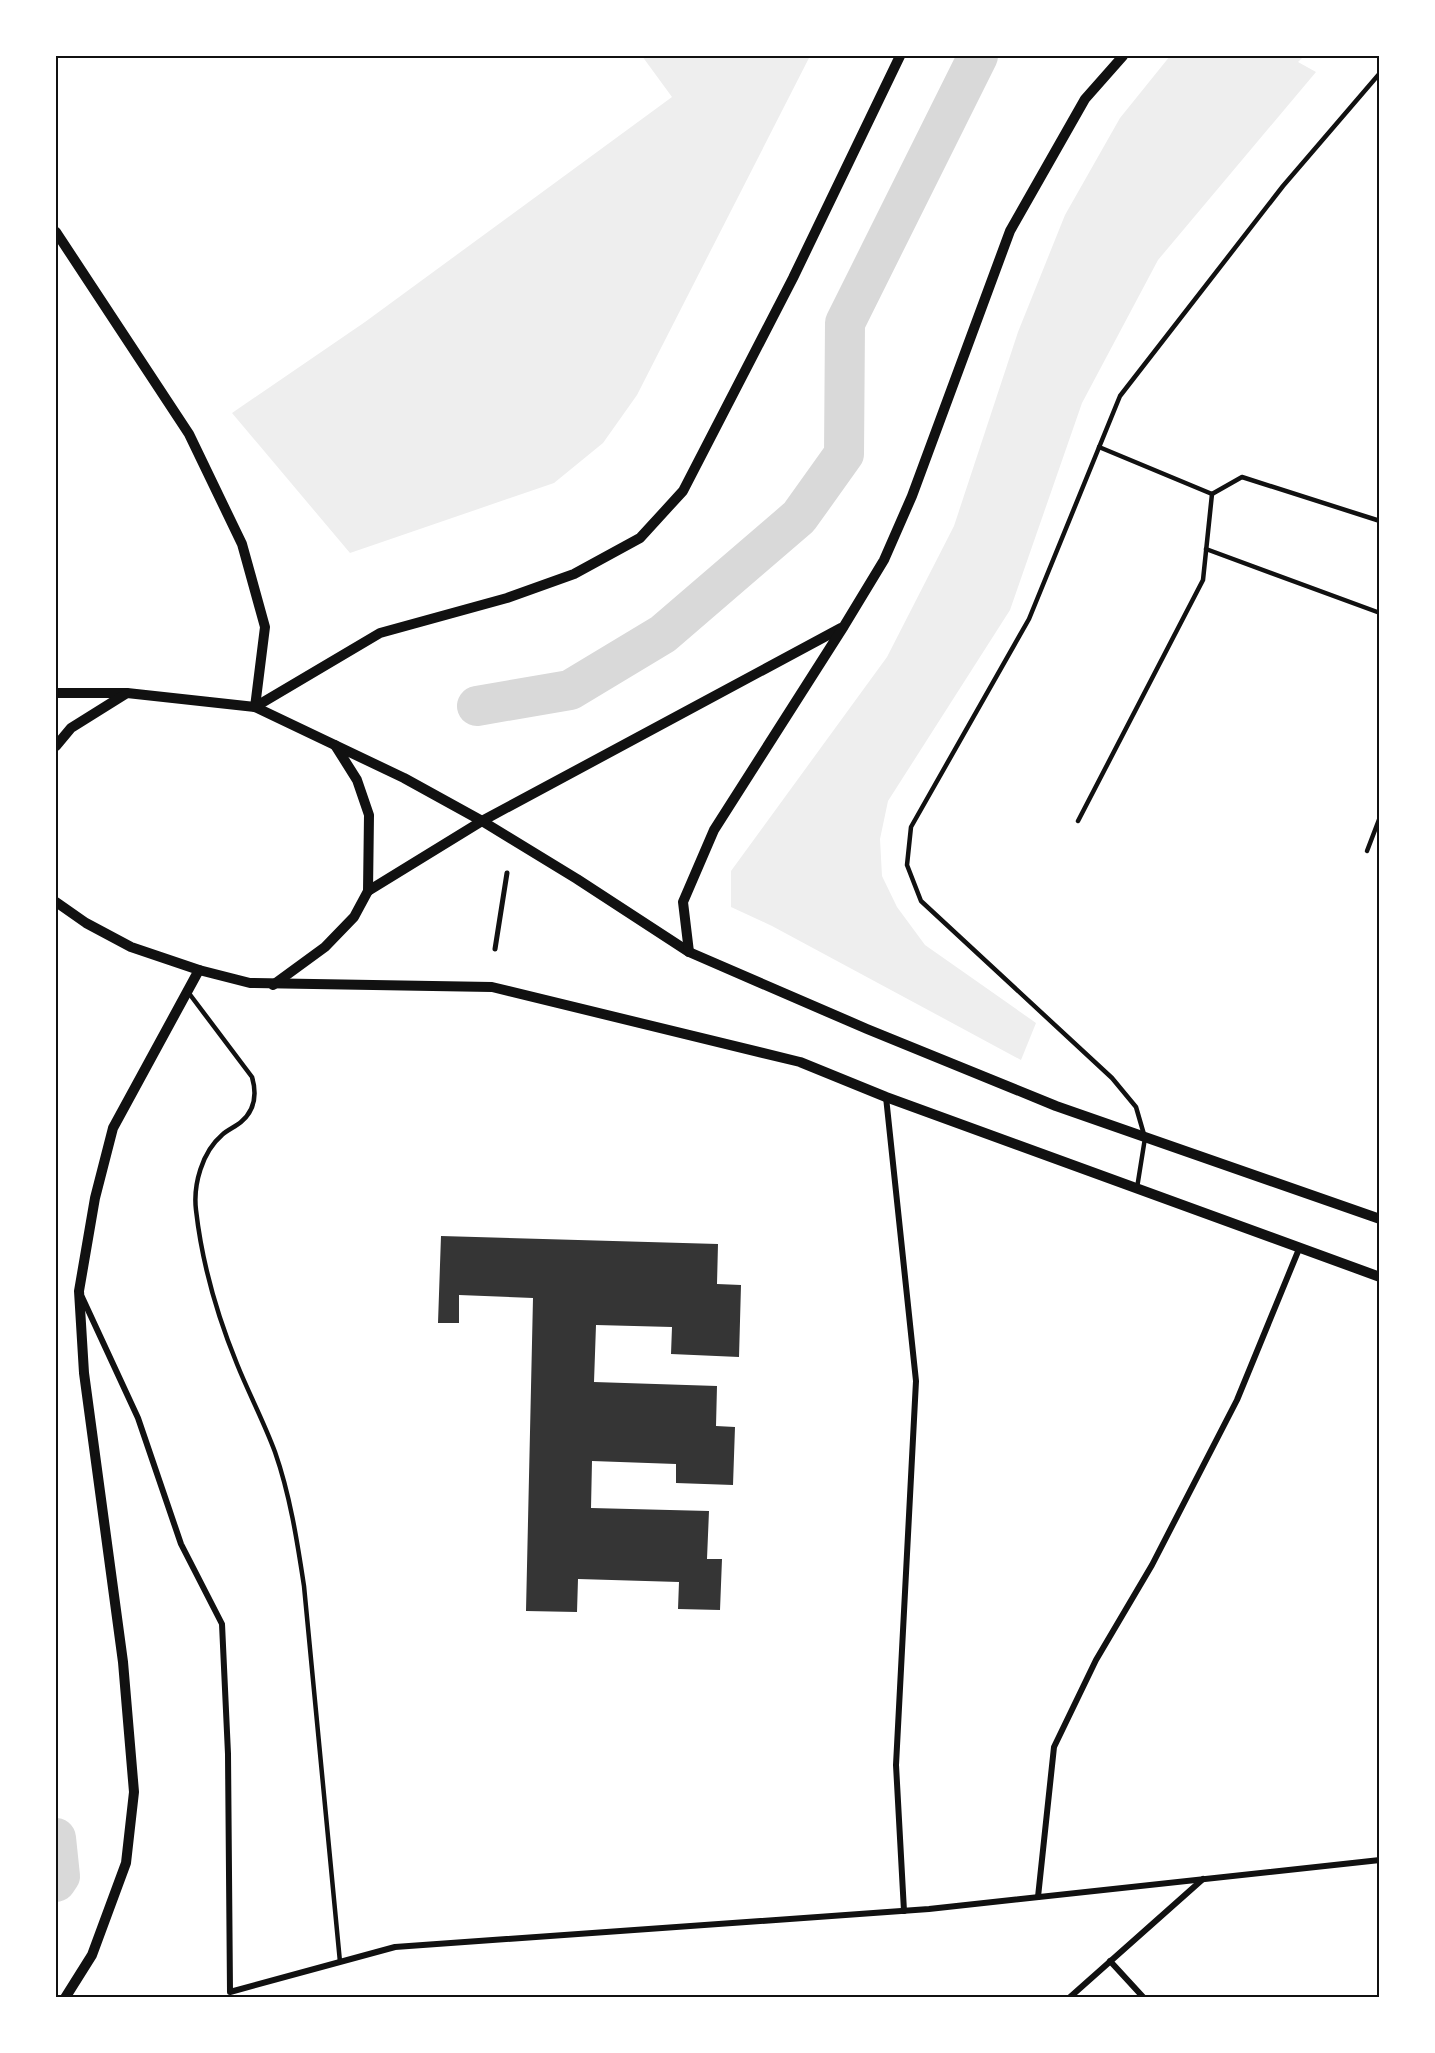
<svg xmlns="http://www.w3.org/2000/svg" width="1435" height="2053" font-family="'Space Grotesk',sans-serif">
<rect width="100%" height="100%" fill="#fff"/>
<g fill="#eee">
<path d="M642,56H810L637,395L603,443L554,483L350,553L232,413L365,322L672,97Z"/>
<path d="M1170,56H1304L1298,62L1316,72L1158,260L1082,403L1010,610L888,801L880,839L882,876L897,907L925,945L1036,1023L1021,1060L772,926L731,907V871L887,657L954,526L1018,332L1065,215L1120,118Z"/>
</g>
<g fill="none" stroke-linecap="round" stroke-linejoin="round">
<g stroke="#d9d9d9" stroke-width="40">
<path d="M477,706L570,690L663,634L799,517L844,454L845,323L978,56"/>
<path d="M56,1838L60,1876L56,1882"/>
</g>
</g>
<path fill="#353535" d="M441,1236L718,1244L717,1284L741,1285L739,1357L671,1354L672,1327L596,1325L594,1382L717,1386L716,1426L735,1427L733,1485L676,1483V1464L592,1461L591,1508L709,1511L707,1559H722L720,1610L678,1609L679,1582L578,1579L577,1612L526,1611L533,1298L459,1295V1323H438Z"/>
<g fill="none" stroke-linecap="round" stroke-linejoin="round">
<g stroke="#111" stroke-width="4.5">
<path d="M1099,447L1212,494"/>
<path d="M1212,494L1242,477L1380,521"/>
<path d="M1206,549L1380,613"/>
<path d="M1078,821L1203,580L1212,494"/>
<path d="M1367,851L1380,817"/>
<path d="M188,992L252,1077C257,1094 255,1110 241,1122C235,1127 227,1130 222,1135C202,1152 193,1185 196,1210C202,1263 217,1315 237,1364C249,1394 264,1422 275,1452C290,1495 297,1540 304,1586L340,1962"/>
<path d="M1137,1188L1145,1138L1136,1107L1112,1078L921,901L907,865L911,827L1029,619L1120,396L1283,186L1380,73"/>
</g>
<path stroke="#111" stroke-width="5" d="M495,949L507,873"/>
<g stroke="#111" stroke-width="6">
<path d="M886,1097L916,1381L896,1765L904,1911"/>
<path d="M82,1297L138,1418L181,1544L222,1624L228,1754L230,1992L395,1947L929,1909L1380,1860"/>
<path d="M1038,1897L1054,1747L1096,1660L1152,1565L1237,1400L1299,1249"/>
<path d="M1110,1961L1144,1998"/>
<path d="M1069,1998L1203,1879"/>
</g>
<g stroke="#111" stroke-width="10">
<path d="M56,232L189,434L242,544L265,627L255,707"/>
<path d="M56,693H127L255,707L404,778L482,821L577,879L689,952L867,1029L1056,1106L1380,1219"/>
<path d="M255,707L380,633L507,598L574,574L640,538L683,491L793,278L900,56"/>
<path d="M56,746L71,728L127,693"/>
<path d="M368,891L482,821L841,628"/>
<path d="M56,902L86,923L131,947L199,970L250,983L492,987L800,1062L886,1097L1380,1277"/>
<path d="M689,952L683,902L714,830L844,626L884,560L912,496L1010,231L1085,99L1123,56"/>
<path d="M273,985L325,947L354,917L368,891L369,815L357,780L335,745"/>
<path d="M65,1998L92,1955L126,1863L134,1792L123,1662L84,1373L79,1291L95,1198L113,1128L199,970"/>
</g>
</g>
<rect width="1435" height="2053" fill="none" stroke="#ffffff" stroke-width="114"/>
<rect x="57" y="57" width="1321" height="1939" fill="none" stroke="#111" stroke-width="2"/>
</svg>
